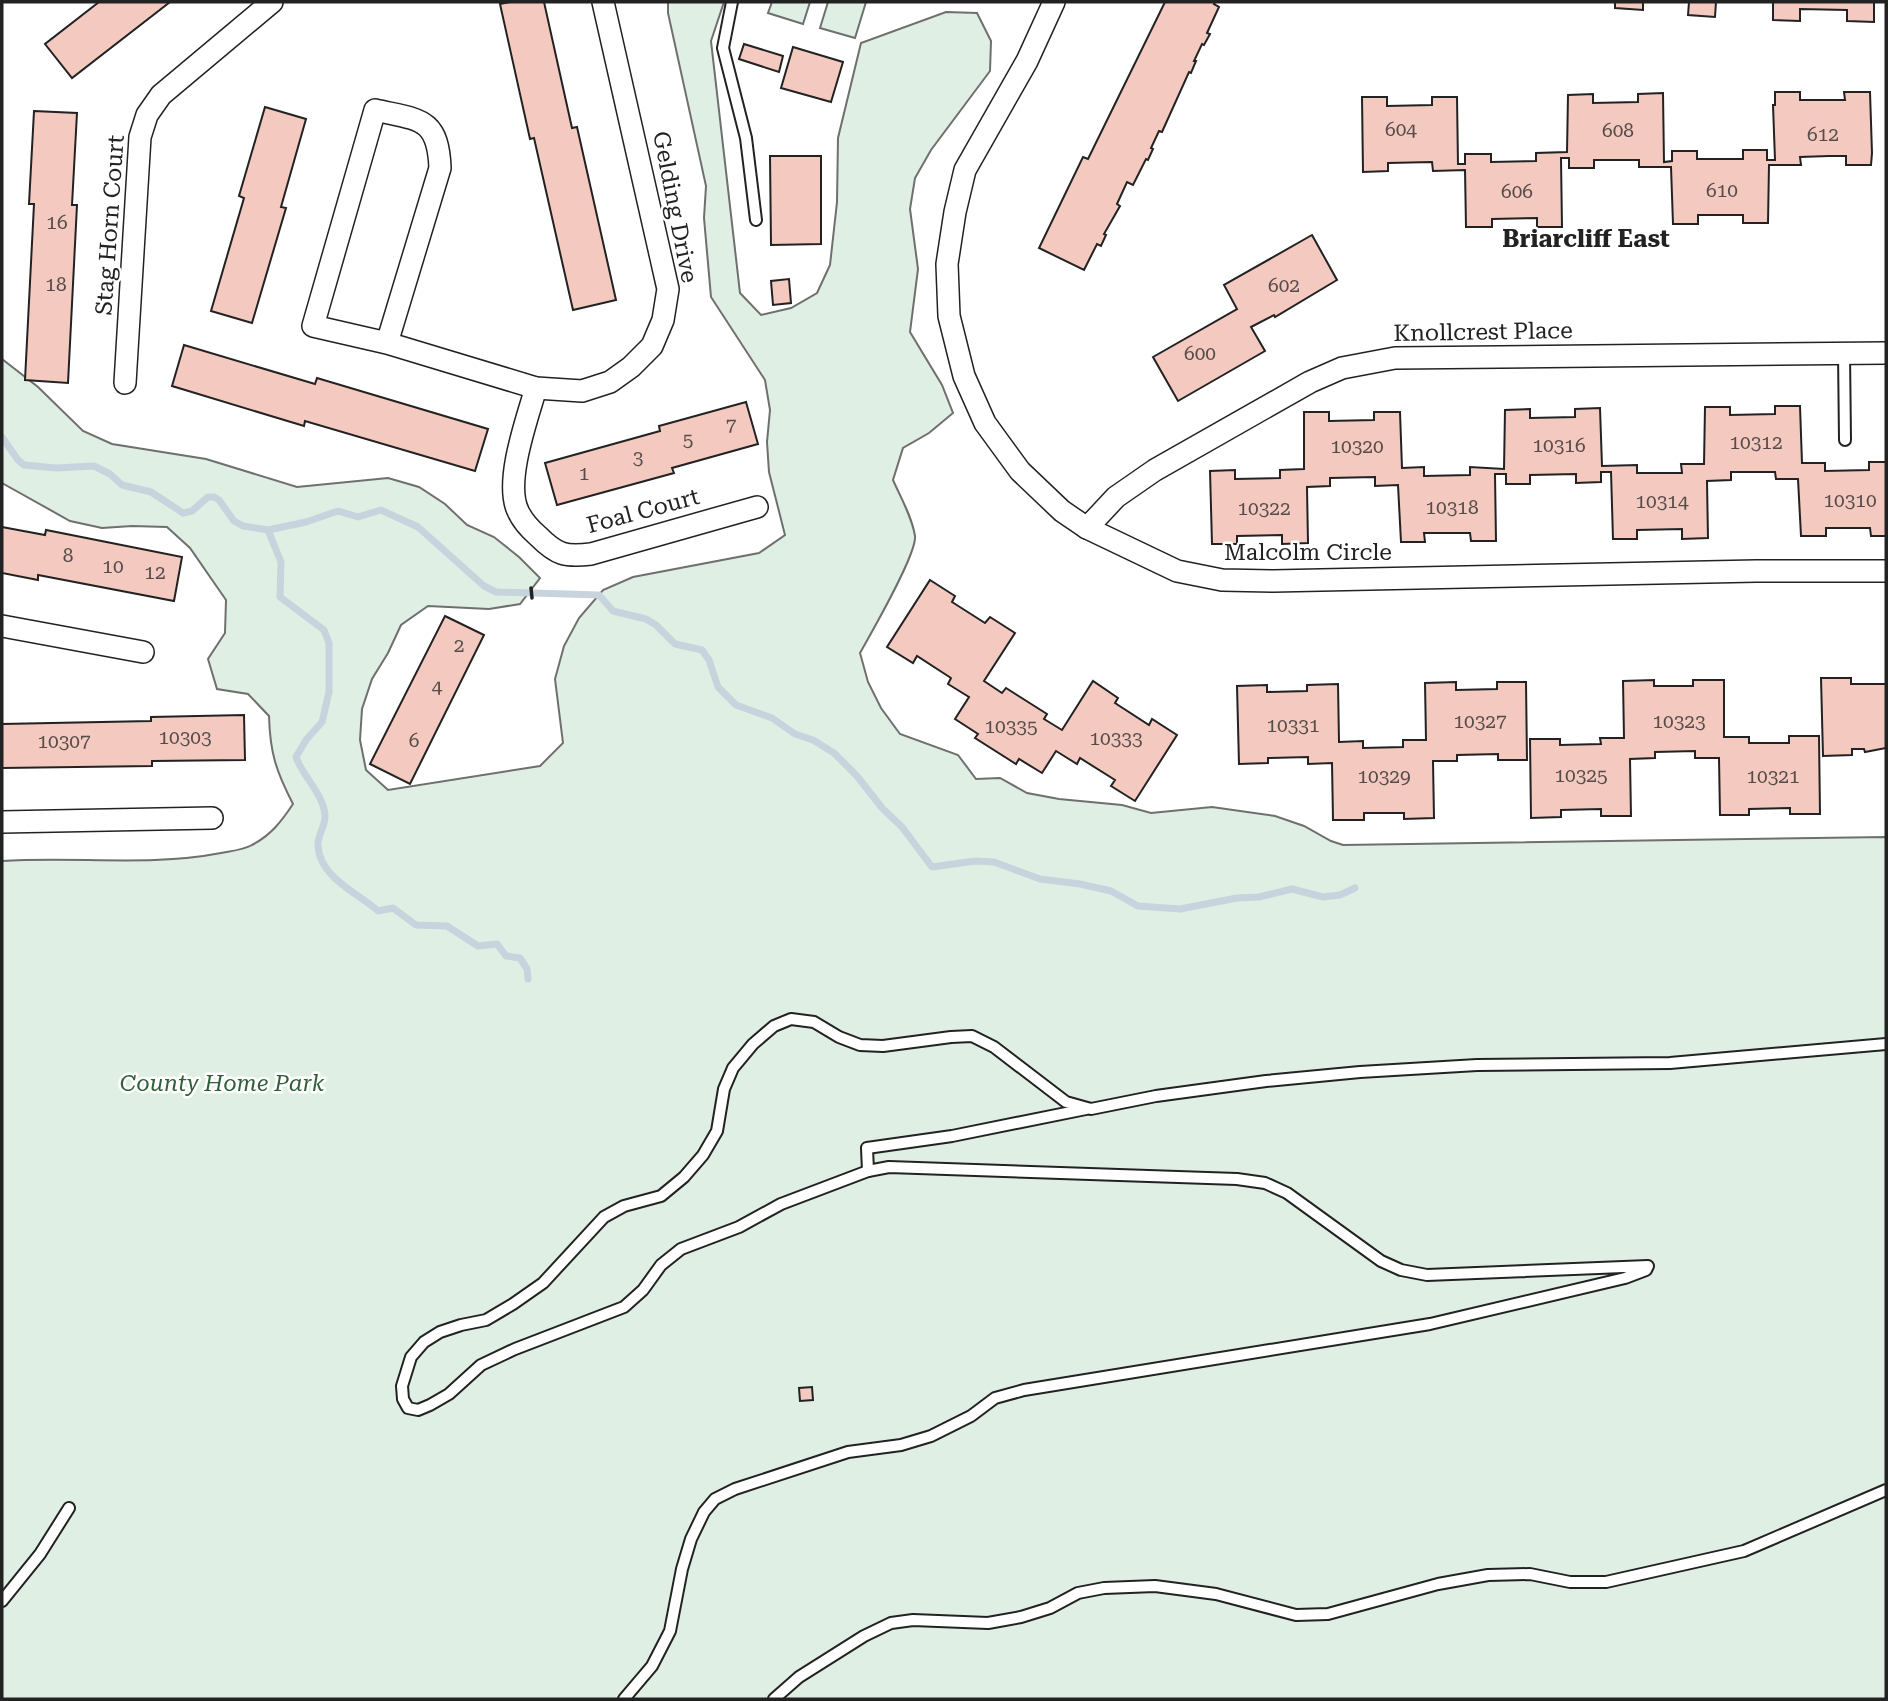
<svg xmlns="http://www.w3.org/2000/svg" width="1888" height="1701" font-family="'Roboto Serif',serif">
<rect width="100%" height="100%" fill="#fff"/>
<g fill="#e0efe3" stroke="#6f6f6f" stroke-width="2">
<path d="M668,2H724L711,41L740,293L761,315L791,308L817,293L830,265L837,202L838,138L861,43L946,12L977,13L991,41L990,71L931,150L915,178L910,209L918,269L910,332L942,385L953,413L929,433L903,448L893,480C901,498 912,517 915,536C917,554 871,633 860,653L868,682L881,708L900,734L958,755L976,779L1000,778L1027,793L1059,799L1122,805L1151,813L1212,807L1275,816L1304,826L1331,841L1343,845L1886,837V1699H2V861C75,856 149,867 221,853C231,851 243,850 252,845C271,835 281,822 293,804C276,771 270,753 269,716L248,694L217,689L208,659L225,633L226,600L190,548L167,527L132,526L102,528L70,521L2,483V359L38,387L83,431L112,444L206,459L297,487L388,478L419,487L445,504L467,525L494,537L519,557L540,578L520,604L489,609L428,606L401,625L388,653L372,679L362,709L360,740L366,770L388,790L540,766L563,743L555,679L564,646L579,618L603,590L633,577L759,553L785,535L769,472L767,442L770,410L765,380L711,297L704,218L706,186L668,13Z"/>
<path d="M772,2H810L803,24L768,13Z"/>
<path d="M828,2H866L855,38L820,28Z"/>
</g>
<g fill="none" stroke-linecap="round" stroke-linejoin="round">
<g stroke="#c7d3dd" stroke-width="7">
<path d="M2,437L18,460L24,465L56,468L94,466L110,474L122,485L151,492L183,513L192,511L208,497H214L219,500L234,521L243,526L268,530L306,522L338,511L358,517L381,510L418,527L484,586L496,592L599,595L613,611L646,619L656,625L675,644L702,650L709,660L718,687L736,705L772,718L795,734L813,740L834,753L857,776L882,808L902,827L932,867L975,861L994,862L1040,879L1080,884L1111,891L1138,906L1180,909L1237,898L1259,897L1292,889L1323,897L1340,895L1355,888"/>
<path d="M268,530L281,562L280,597L324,630L329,643V692L322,722L306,740L296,757C303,777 323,793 325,815C326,826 317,835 318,846C320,878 358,893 378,911L393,908L416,925L447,926L478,946L497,944L506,956L520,958L527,969L528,979"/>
</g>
</g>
<g fill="#f3c9c0" stroke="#222" stroke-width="2">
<path d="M99,2H170L72,78L45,44Z"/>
<path d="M510,2H544L572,128L577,127L616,300L573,310L534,138L530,139L500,4Z"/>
<path d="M1165,2H1215L1214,4L1219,7L1207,33L1210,34L1204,45L1202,44L1194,61H1196L1191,73L1189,72L1162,132L1159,131L1151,148L1153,149L1148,160L1146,159L1133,185L1127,182L1117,204L1120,206L1104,234L1106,235L1101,246L1097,244L1084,270L1039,248L1083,157L1088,159Z"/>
<path d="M1615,2H1643V10L1615,8Z"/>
<path d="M1680,2H1716L1715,17L1688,15L1689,2Z"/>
<path d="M1773,2H1874V22L1847,21V10L1800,9V21L1773,20Z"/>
<path d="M744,44L783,56L779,72L739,59Z"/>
<path d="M793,47L843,62L831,102L781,88Z"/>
<path d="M1775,92H1800V100H1845L1844,92H1870L1872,153L1871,165H1846V156H1829L1800,157L1801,165H1769L1768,223H1743V215H1698V224H1673L1671,167H1639V160H1594V168H1569V158H1561L1562,227H1537V218L1492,219V227H1466L1465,170L1433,171L1432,162L1388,163V171L1363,172L1362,97H1387V106L1432,105V97H1457L1458,164H1465V154H1491V162L1536,161V153L1567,152L1568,95L1593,94V103L1638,102V94L1663,93L1664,162L1672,161V151H1697V159H1743V150H1767V160H1775L1773,105H1775Z"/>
<path d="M265,107L306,119L281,207L286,208L252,323L211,311L244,198L239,196Z"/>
<path d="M34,111L77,113L72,205H77L68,383L25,380L34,204H29Z"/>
<path d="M770,156H821V244L771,245Z"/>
<path d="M1312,235L1337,280L1275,317L1274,315L1251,327L1265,351L1178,401L1153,357L1237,309L1224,285Z"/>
<path d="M789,279L791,303L773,305L771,281Z"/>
<path d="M184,345L315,384L317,378L488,429L475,471L305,421L304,426L172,386Z"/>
<path d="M746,402L758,444L672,468L674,473L557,505L545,463L660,431L659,426Z"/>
<path d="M1775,406H1800L1802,463H1825V471L1869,470V462H1886V536H1871L1870,528H1826V536H1801L1798,479H1776L1775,472H1731V480L1707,481L1708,538L1682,539V529L1637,530V539H1613L1611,472H1601V482L1576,483V474L1530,475V484H1506V474H1495L1496,541H1471L1470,533H1424L1425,542H1401L1398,485L1375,486V477L1330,478V486L1307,487L1308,543L1282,544V535L1237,536V544H1212L1210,471L1235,470V479L1280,478V470L1304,469V412H1329V421L1374,420V412H1400L1402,468L1424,467V476L1470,475V467L1504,469L1505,410L1530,409V418L1575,417V409L1600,408L1602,466L1637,465V473H1682L1681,464H1704L1705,407H1730V415L1775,414Z"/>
<path d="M2,527L45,535L46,530L182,557L174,601L38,575V580L2,573Z"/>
<path d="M930,580L955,596L952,602L985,623L990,617L1015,633L984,681L1002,693L1006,688L1047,714L1044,719L1062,730L1093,681L1118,698L1115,703L1149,725L1152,719L1177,735L1135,801L1111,786L1115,780L1080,758L1077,764L1056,751L1042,773L1019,759L1016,764L975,738L978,734L955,719L969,697L948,684L951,678L917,656L913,663L887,647Z"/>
<path d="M445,616L484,635L410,784L370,764Z"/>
<path d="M1821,678H1851V684H1886V748L1865,752L1864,749H1852V755L1823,756Z"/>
<path d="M1654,680V686H1693V680H1724V737H1749V743H1789V736H1819L1820,814H1790V808L1749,809V815H1720L1719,758H1695V751L1655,752V758L1630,759L1631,816H1601V809L1561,810V817L1531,818L1530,739H1560V745L1601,744L1600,738H1624L1623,681Z"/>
<path d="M1456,682V690L1497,689V682H1526L1527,760H1498V754L1457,755V761H1433L1434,818L1404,819V813H1364V820H1333L1332,763L1308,764V757L1268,758V763L1239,764L1237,686L1267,685V692L1307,691V685L1338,684L1339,742L1363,741V748L1403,747V740H1426L1425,683Z"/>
<path d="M244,715L245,760L152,761V766L2,768V724L151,721V717Z"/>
<path d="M812,1387L813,1400L800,1401L799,1388Z"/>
</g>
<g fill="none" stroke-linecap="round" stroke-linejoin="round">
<g stroke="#222" stroke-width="14">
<g id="service">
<path d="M732,2L723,48L746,138L756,220"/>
<path d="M1844,353L1845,440"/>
<path d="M868,1171L867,1148L952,1136L1086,1109"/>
<path d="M2,1601L40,1554L69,1508"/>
<path d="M624,1699L652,1666L670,1631L682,1569L691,1539L704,1512L715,1499L735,1489L848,1452L901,1445L931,1436L971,1416L995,1398L1024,1390L1430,1324L1625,1278L1646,1270L1648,1266L1427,1275L1401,1270L1381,1261L1287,1193L1265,1183L1237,1179L889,1167L868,1171L781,1204L739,1227L681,1249L661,1265L643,1290L624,1307L515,1349L481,1365L449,1394L430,1405L418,1410L408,1408L403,1399L402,1386L411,1357L424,1342L440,1332L461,1325L486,1320L513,1304L543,1283L604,1217L624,1206L661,1196L684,1177L703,1155L717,1131L724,1089L733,1068L753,1044L774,1026L791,1019L814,1022L839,1037L860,1045L883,1046L951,1037L972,1036L994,1047L1066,1102L1091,1109L1156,1096L1266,1081L1360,1072L1477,1065L1670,1063L1886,1044"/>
<path d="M774,1699L799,1677L864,1636L891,1623L913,1620L988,1623L1021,1617L1050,1608L1078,1593L1104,1588L1155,1586L1216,1594L1296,1615L1328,1614L1438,1584L1488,1575L1530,1574L1570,1582H1606L1744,1551L1886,1490"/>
</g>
</g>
<g stroke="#222" stroke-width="24">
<g id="minor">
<path d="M1054,2L1027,61L965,170L955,212L947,264L949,316L964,376L985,423L1020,471L1062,511L1087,528L1177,571L1222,580L1273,581L1756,571H1886"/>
<path d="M387,343L440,168C438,117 419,120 375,110L313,326L387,343L536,388L582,391L610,382L631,367L652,346L663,320L668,289L603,2"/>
<path d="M125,383L140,137L147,115L161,95L272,2"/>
<path d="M536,388C527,419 504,482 518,511C522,520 530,529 538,536C557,555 565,557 591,554L757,507"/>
<path d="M1087,528L1116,497L1155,470L1310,382L1342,368L1395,358L1886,353"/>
<path d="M2,626L143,652"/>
<path d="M2,822L212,818"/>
</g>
</g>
<use href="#service" stroke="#fff" stroke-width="10"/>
<use href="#minor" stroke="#fff" stroke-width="21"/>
<path stroke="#222" stroke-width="3.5" d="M531,588L532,598"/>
</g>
<g text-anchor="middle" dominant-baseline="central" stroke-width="5" stroke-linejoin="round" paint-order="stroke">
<g font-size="19" fill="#564c4a">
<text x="1401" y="129">604</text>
<text x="1618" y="130">608</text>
<text x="1823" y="134">612</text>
<text x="1722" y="190">610</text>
<text x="1517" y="191">606</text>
<text x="57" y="222">16</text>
<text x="56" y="284">18</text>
<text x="1284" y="285">602</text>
<text x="1200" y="353">600</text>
<text x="731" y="425">7</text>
<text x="688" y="439">5</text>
<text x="1756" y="442">10312</text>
<text x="1559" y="445">10316</text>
<text x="1357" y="446">10320</text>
<text x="638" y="457">3</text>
<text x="584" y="473">1</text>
<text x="1850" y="500">10310</text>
<text x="1662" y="501">10314</text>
<text x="1452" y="507">10318</text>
<text x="1264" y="508">10322</text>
<text x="68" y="555">8</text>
<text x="113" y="566">10</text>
<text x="155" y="572">12</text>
<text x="459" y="645">2</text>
<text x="437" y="686">4</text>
<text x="1480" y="721">10327</text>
<text x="1679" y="721">10323</text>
<text x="1293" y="725">10331</text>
<text x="1011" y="726">10335</text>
<text x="185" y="737">10303</text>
<text x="1116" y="738">10333</text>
<text x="414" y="740">6</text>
<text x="64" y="741">10307</text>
<text x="1581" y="775">10325</text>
<text x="1384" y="776">10329</text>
<text x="1773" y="776">10321</text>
</g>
<g font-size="23" fill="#222" stroke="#fff">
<text transform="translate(675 207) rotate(79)">Gelding Drive</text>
<text transform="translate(110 225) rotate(-86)">Stag Horn Court</text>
<text transform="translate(1483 332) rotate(-1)">Knollcrest Place</text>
<text transform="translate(643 511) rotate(-15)">Foal Court</text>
<text x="1308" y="552">Malcolm Circle</text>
</g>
<g font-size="23" font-style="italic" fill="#2f5e38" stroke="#fff">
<text x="222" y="1083">County Home Park</text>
</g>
<g font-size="24" font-weight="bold" fill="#222" stroke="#fff">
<text x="1586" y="239">Briarcliff East</text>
</g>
</g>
<rect width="1888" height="1701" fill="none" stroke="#222222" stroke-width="7"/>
</svg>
